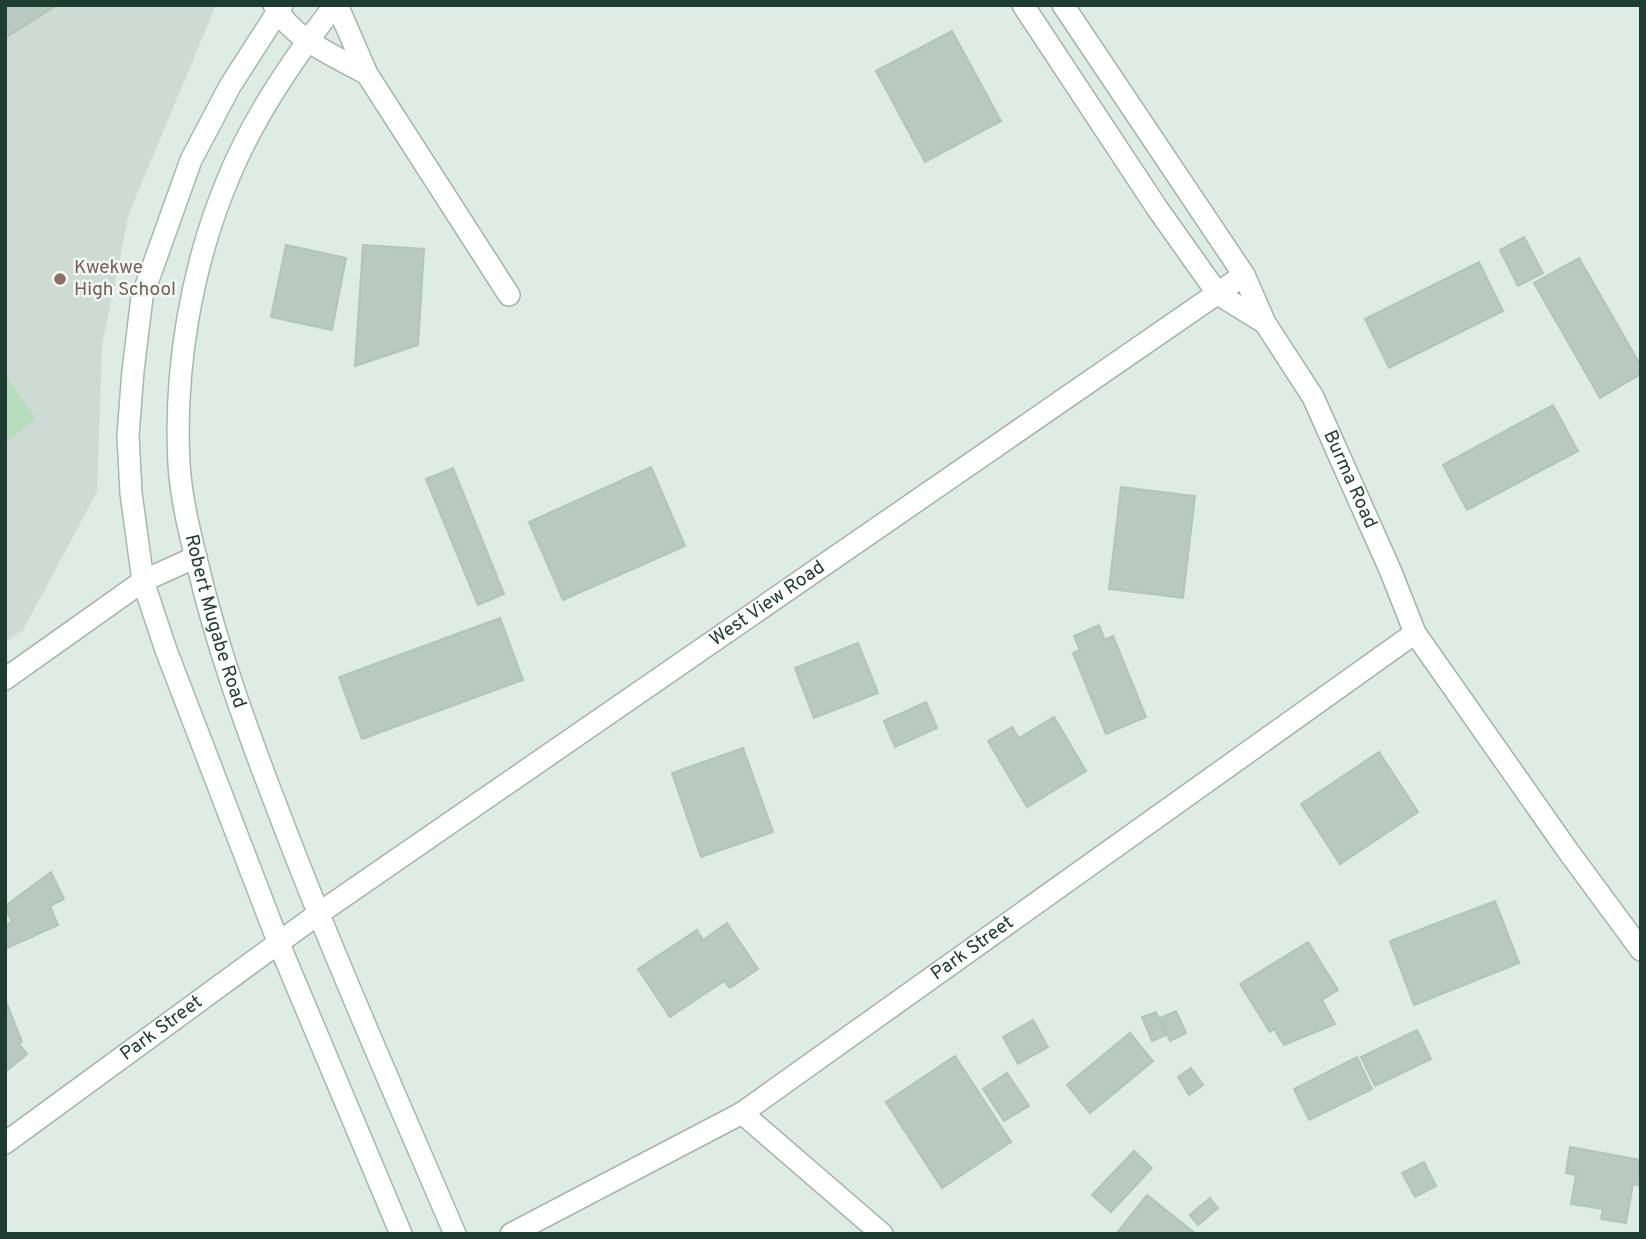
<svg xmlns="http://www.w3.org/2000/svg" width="1646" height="1239" font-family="Overpass,sans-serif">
<rect width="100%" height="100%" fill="#dfebe5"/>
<path fill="#cddbd4" d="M5,5H216L129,213L102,345L97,492L23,630L5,642Z"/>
<path fill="#b6debd" d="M5,374L36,419L5,443Z"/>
<g fill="#b7c9c0" stroke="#b1c5bb" stroke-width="2">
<path d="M5,5H57L5,38Z"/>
<path d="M952,31L1001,121L925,162L876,71Z"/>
<path d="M1524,237L1543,273L1518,286L1500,250Z"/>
<path d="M286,245L346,258L332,330L271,317Z"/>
<path d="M363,245L424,249L418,345L355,366Z"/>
<path d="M1579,258L1641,366V374L1600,398L1534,283Z"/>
<path d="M1479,262L1503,311L1389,368L1365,319Z"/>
<path d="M1553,405L1578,451L1467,510L1443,465Z"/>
<path d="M651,467L685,546L563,600L529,522Z"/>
<path d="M453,468L504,594L478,605L426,479Z"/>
<path d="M1121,487L1195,496L1183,598L1109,589Z"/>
<path d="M500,618L523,680L362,739L339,677Z"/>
<path d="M1099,625L1105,640L1113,636L1146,717L1106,734L1073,653L1080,650L1074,636Z"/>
<path d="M858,643L878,693L814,718L795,668Z"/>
<path d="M926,702L937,728L895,747L884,721Z"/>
<path d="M1054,717L1086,771L1027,807L988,741L1012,727L1019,738Z"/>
<path d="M743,748L773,832L701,857L672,773Z"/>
<path d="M1379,752L1418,812L1340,864L1301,804Z"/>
<path d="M51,872L64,899L50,906L58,925L5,949V925L12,922L5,906Z"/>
<path d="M1495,901L1519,963L1414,1005L1390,941Z"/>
<path d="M727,923L758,969L730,988L724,981L670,1017L638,969L697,930L703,940Z"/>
<path d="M1308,942L1338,990L1322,1000L1335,1024L1284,1045L1274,1029L1270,1032L1240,984Z"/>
<path d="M5,999L22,1042L18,1043L27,1054L5,1072Z"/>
<path d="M1176,1011L1186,1033L1170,1041L1160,1018Z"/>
<path d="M1156,1012L1166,1035L1152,1041L1142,1017Z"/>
<path d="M1033,1020L1048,1047L1018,1064L1003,1037Z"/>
<path d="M1417,1030L1431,1059L1375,1086L1361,1057Z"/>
<path d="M1130,1033L1153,1061L1090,1113L1067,1085Z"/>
<path d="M955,1056L1011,1142L942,1188L886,1102Z"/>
<path d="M1357,1057L1372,1089L1309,1120L1294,1089Z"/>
<path d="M1191,1068L1203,1085L1189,1095L1178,1077Z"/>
<path d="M1007,1073L1029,1106L1004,1121L983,1089Z"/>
<path d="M1570,1147L1641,1160V1186L1633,1184L1626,1223L1601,1219L1603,1209L1571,1204L1576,1175L1566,1173Z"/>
<path d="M1134,1151L1152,1168L1111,1212L1092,1195Z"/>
<path d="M1424,1162L1436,1186L1415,1197L1402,1173Z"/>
<path d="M1147,1195L1196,1234H1116Z"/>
<path d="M1210,1198L1218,1208L1198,1225L1190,1215Z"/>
</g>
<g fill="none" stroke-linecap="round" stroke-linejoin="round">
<g stroke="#a2b3ac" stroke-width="24">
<g id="minor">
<path d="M274,5C292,39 335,56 367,74"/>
<path d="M337,5L367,74L509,295"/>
<path d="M1023,5L1157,208L1218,294L1265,323"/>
<path id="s1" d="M1063,5L1244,275L1265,323L1313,397L1391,572L1415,633L1568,851L1641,950"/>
<path d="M742,1113L882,1234"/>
<path id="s2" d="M5,1143L318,914L1244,275"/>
<path id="s3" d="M511,1234L742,1113L1415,633"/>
</g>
</g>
<g stroke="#a2b3ac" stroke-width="24">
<path id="tertiary" d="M5,679L143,581L196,557"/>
</g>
<g stroke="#9fbbaf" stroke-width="24">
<g id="secondary">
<path d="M282,5L230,86L191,160L142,297L133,371L128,435L131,493L143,581L166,650L279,944L401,1234"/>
<path id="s4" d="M335,5C295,56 252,120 228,179C191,267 174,370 179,464C181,497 189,530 197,562C217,648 247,730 279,813C333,955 395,1094 455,1234"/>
</g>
</g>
<use href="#minor" stroke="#fff" stroke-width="21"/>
<use href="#tertiary" stroke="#fff" stroke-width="21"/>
<use href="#secondary" stroke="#fff" stroke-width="21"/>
</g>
<circle fill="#8d6e63" stroke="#f0f8f3" stroke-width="2.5" cx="60" cy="279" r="7"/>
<g text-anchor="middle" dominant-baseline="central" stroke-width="5" stroke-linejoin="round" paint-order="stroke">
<g font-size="19" fill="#785e54" stroke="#f0f8f3" text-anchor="start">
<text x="74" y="268">Kwekwe<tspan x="74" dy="22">High School</tspan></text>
</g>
<g font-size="19" fill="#1f3c32" stroke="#f0f8f3">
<text stroke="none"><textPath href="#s1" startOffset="556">Burma Road</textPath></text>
<text stroke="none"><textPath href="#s2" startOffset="934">West View Road</textPath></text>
<text stroke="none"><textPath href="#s4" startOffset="658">Robert Mugabe Road</textPath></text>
<text stroke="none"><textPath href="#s3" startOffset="544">Park Street</textPath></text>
<text stroke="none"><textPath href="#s2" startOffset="194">Park Street</textPath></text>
</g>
</g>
<rect width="1646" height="1239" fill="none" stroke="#1f3c32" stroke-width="14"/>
</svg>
